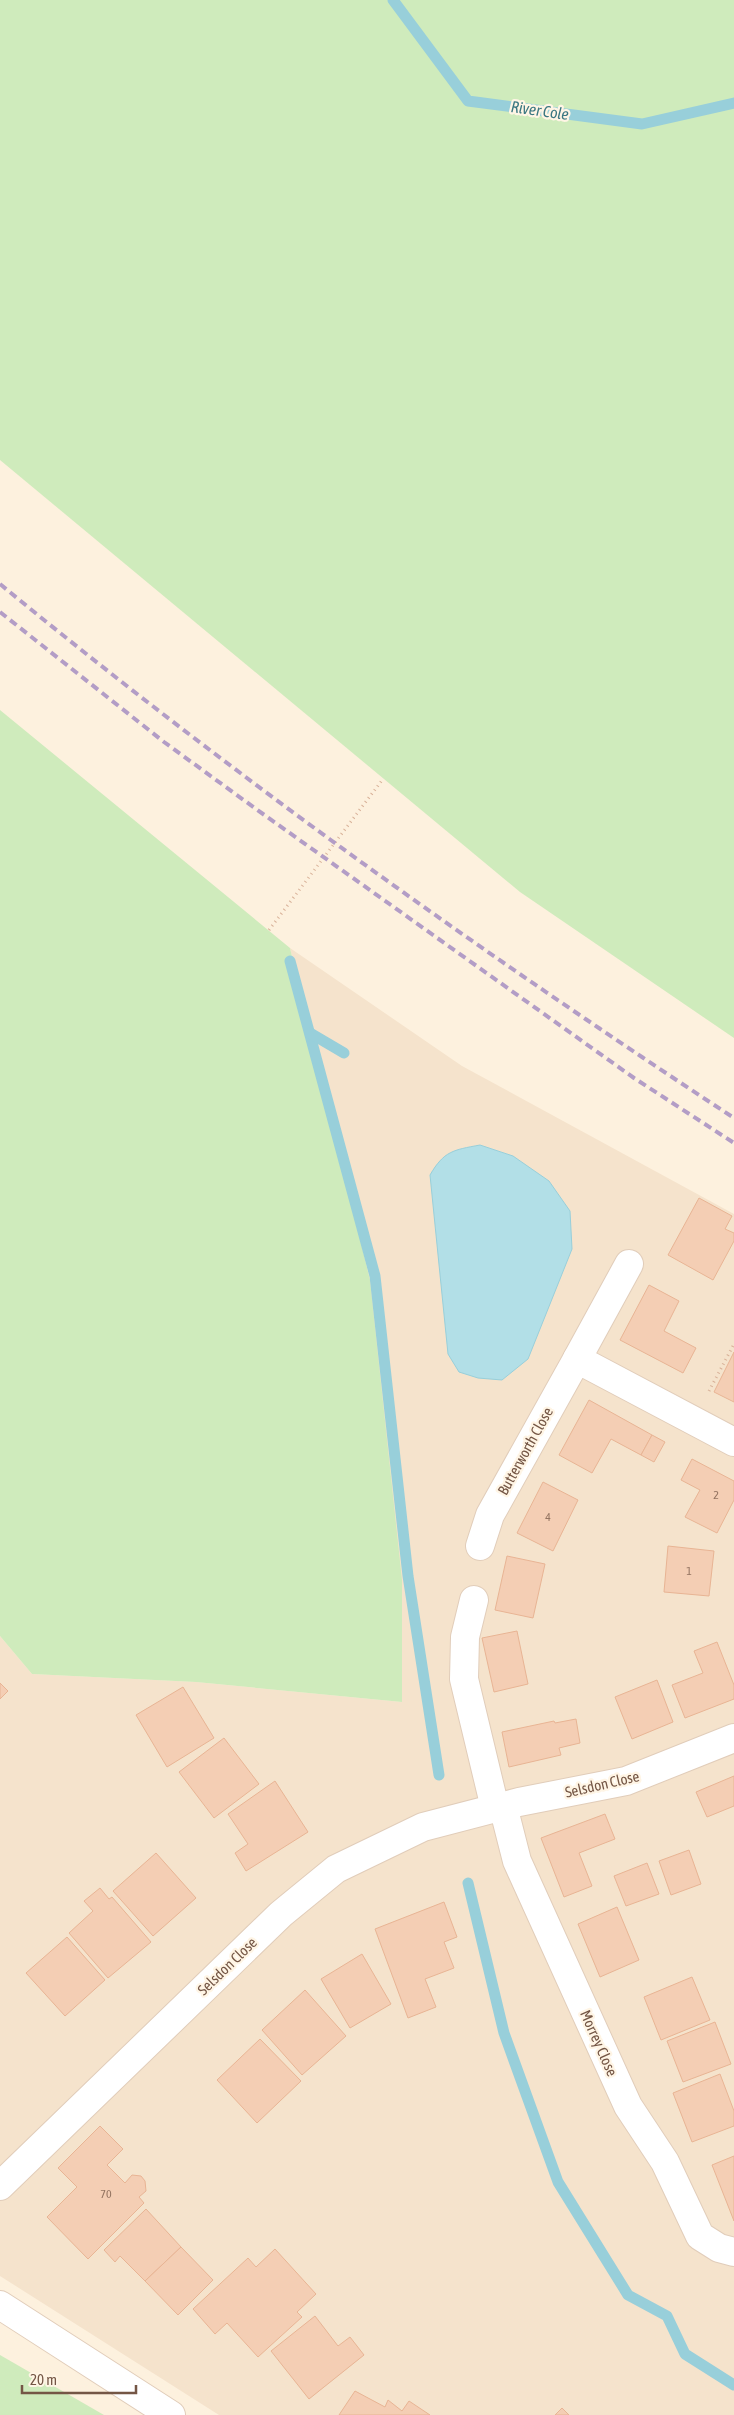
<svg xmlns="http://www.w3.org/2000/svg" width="734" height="2415" font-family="'Asap Condensed',sans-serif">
<rect width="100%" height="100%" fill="#fdf1de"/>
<path fill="#f5e3cc" d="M290,948L462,1066L734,1214V2415H219L0,2276V1636L32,1674L196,1682L402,1702L370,1280Z"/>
<g fill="#cfebbc">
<path d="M0,0H734V1038L520,892L0,460Z"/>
<path d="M0,710L290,948L370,1280L402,1580V1702L196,1682L32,1674L0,1636Z"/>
<path d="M0,2355L104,2415H0Z"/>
</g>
<path fill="#b2dfe7" stroke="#98cfda" d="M480,1145L513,1156L549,1181L570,1211L572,1249L528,1359L502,1380L478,1378L459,1372L448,1354L430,1175C444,1151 453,1150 480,1145Z"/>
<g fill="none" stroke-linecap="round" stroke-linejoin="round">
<g stroke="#98cfda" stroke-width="11">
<path d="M393,0L468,101L642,124L734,103"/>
<path d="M290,961L375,1276L408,1576L439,1775"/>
<path d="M310,1033L344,1053"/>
<path d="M468,1883L504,2033L558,2182L628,2295L667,2316L685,2354L734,2385"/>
</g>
</g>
<g fill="#f4ceb4" stroke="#e8b494">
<path d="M699,1198L732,1216L725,1229L734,1233V1241L713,1280L668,1255Z"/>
<path d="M649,1285L679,1301L664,1331L696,1348L683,1373L620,1340Z"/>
<path d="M734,1352V1402L714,1392Z"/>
<path d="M589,1400L652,1435L641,1455L611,1439L592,1473L559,1455Z"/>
<path d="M652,1435L665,1442L654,1462L641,1455Z"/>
<path d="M692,1459L734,1481V1500L717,1533L685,1517L700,1490L681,1480Z"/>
<path d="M543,1482L578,1500L553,1551L517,1533Z"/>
<path d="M668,1546L714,1551L709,1596L664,1592Z"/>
<path d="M507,1556L545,1564L533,1618L495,1610Z"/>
<path d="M517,1631L528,1684L494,1692L482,1638Z"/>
<path d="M717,1642L734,1685V1699L685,1718L672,1685L703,1673L694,1651Z"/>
<path d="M657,1680L673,1722L632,1739L615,1697Z"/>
<path d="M0,1683L8,1691L0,1699Z"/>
<path d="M183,1687L214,1738L167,1767L136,1715Z"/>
<path d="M576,1719L580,1743L559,1748L561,1755L509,1767L502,1732L554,1721L555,1723Z"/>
<path d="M224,1738L259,1784L214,1818L179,1772Z"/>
<path d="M734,1776V1806L707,1817L696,1792Z"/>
<path d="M275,1781L308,1832L246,1871L235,1853L248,1844L228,1814Z"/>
<path d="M605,1814L615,1839L579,1853L592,1886L564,1897L541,1838Z"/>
<path d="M689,1850L701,1884L671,1895L659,1861Z"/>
<path d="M156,1853L196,1898L153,1936L113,1891Z"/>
<path d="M647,1863L659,1894L626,1906L614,1876Z"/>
<path d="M100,1888L109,1899L112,1897L151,1942L108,1978L69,1933L93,1911L84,1901Z"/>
<path d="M444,1902L457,1937L444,1942L454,1968L425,1979L436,2007L408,2018L375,1929Z"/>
<path d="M617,1907L639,1960L600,1977L578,1924Z"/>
<path d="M67,1937L105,1980L65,2016L26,1973Z"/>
<path d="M362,1954L391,2004L350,2028L321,1979Z"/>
<path d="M692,1977L710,2020L661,2040L644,1997Z"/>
<path d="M305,1990L346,2036L302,2075L262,2030Z"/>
<path d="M715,2022L731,2064L683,2082L667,2041Z"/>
<path d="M260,2039L301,2081L257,2123L217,2080Z"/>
<path d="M720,2074L734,2111V2126L692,2142L673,2093Z"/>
<path d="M100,2126L123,2149L107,2165L125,2183L132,2175L141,2176L145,2181L146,2191L139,2197L144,2203L88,2259L47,2217L77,2187L58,2168Z"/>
<path d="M734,2156V2221L712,2165Z"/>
<path d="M146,2209L181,2247L145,2281L120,2256L115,2262L104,2250Z"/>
<path d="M181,2247L213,2280L178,2315L145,2281Z"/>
<path d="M275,2249L316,2294L297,2312L302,2317L258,2357L227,2323L215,2334L193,2309L248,2258L256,2267Z"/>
<path d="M315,2316L338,2346L350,2337L364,2355L309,2399L271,2351Z"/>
<path d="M355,2391L385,2407L388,2400L402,2411L409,2401L430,2415H339Z"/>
<path d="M562,2408L569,2415H555Z"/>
</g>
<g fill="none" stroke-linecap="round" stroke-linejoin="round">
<g stroke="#e1cdba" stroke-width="30">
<g id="minor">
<path d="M577,1359L629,1264"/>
<path d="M480,1546L490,1515L577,1359L734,1442"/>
<path d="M474,1600L465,1637L464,1679L495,1808"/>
<path d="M503,1806L517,1861L628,2106L665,2162L700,2236L719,2248L734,2252"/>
<path d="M0,2186L281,1914L336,1869L423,1827L519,1802L626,1781L734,1738"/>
<path d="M0,2305L171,2415"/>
</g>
</g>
<g stroke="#d8b198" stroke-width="3" stroke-dasharray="1 4" stroke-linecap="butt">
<path d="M269,930L383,779"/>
<path d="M709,1391L734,1344"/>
</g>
<use href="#minor" stroke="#fff" stroke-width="28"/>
<g stroke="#b39dc6" stroke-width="4" stroke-dasharray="8 5" stroke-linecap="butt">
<path d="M0,584C234,777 481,952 734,1118"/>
<path d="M0,612L164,742L256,809L634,1078L734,1143"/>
</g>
</g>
<g text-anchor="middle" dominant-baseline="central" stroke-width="4.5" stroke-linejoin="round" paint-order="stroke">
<g font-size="12" fill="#947461">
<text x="716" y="1495">2</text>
<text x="548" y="1517">4</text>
<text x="689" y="1571">1</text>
<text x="106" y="2194">70</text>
</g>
<g font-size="15" fill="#745645" stroke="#fff5e5">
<text transform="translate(525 1451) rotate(-61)">Butterworth Close</text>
<text transform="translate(602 1784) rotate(-13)">Selsdon Close</text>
<text transform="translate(227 1966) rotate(-44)">Selsdon Close</text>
<text transform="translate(599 2043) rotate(66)">Morrey Close</text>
</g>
<g font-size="16" font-style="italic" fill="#3b7782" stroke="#fff5e5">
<text transform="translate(540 110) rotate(8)">River Cole</text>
</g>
</g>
<path d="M22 2385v8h114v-8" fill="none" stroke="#745645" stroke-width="2.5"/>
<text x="30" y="2385" font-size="15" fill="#745645" stroke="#fff5e5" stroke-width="4" paint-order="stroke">20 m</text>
</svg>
